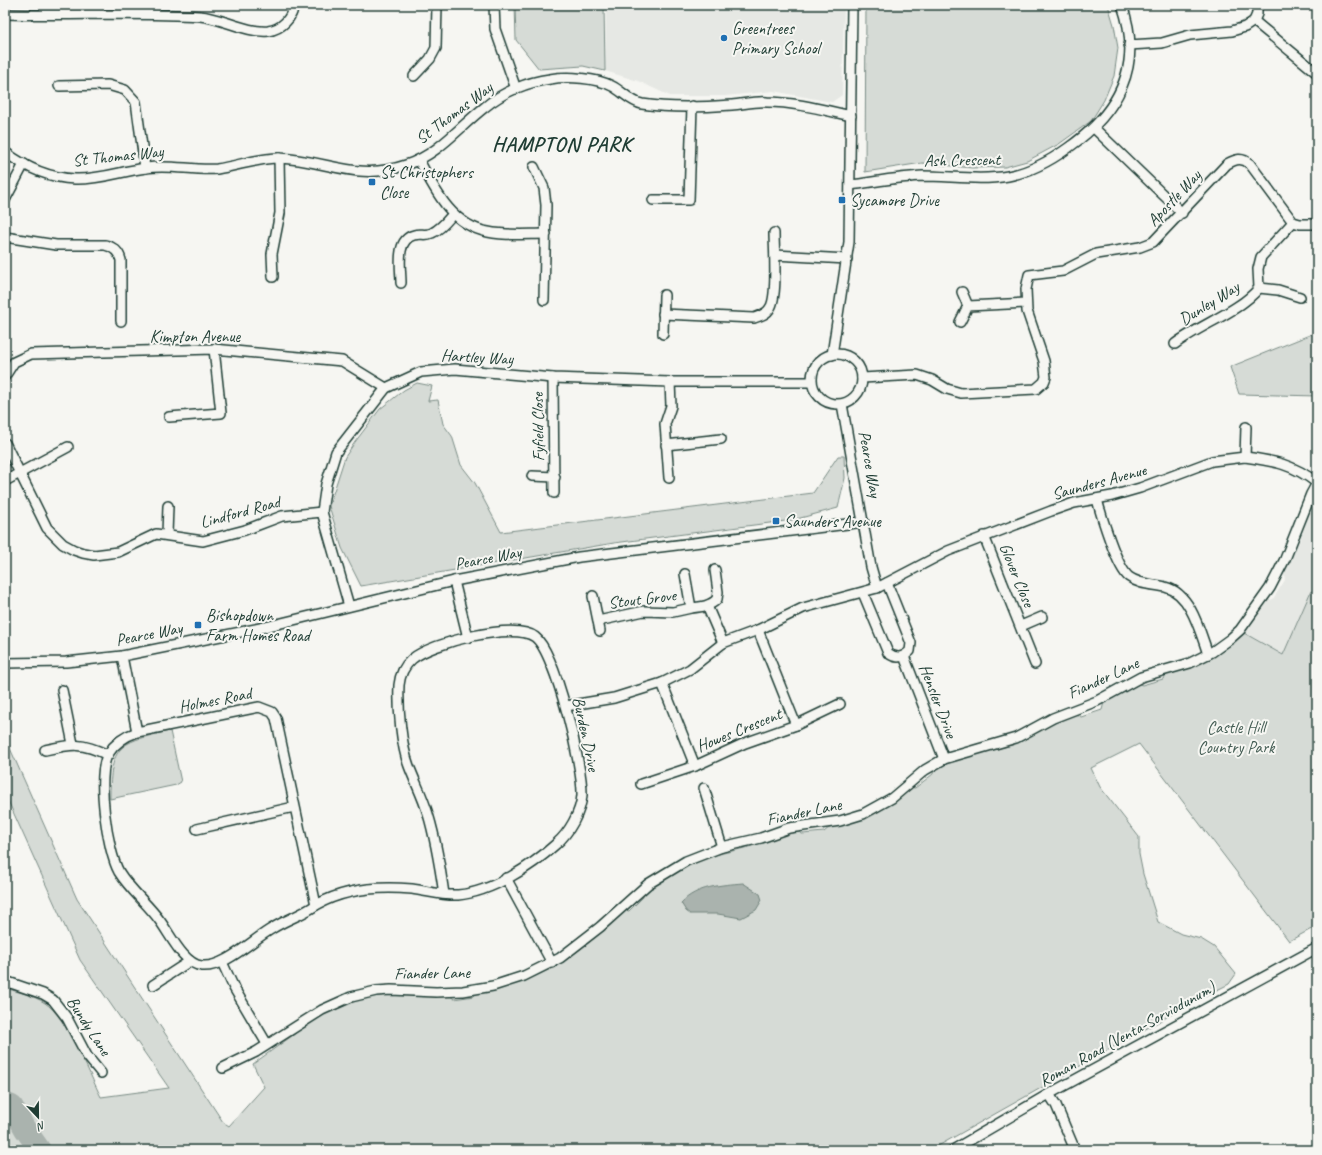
<svg xmlns="http://www.w3.org/2000/svg" width="1322" height="1155" font-family="Caveat,sans-serif">
<rect width="100%" height="100%" fill="#f6f6f2"/>
<filter id="ink" filterUnits="userSpaceOnUse"><feTurbulence type="fractalNoise" baseFrequency=".025" numOctaves="2"/><feDisplacementMap in="SourceGraphic" scale="8" xChannelSelector="R" yChannelSelector="G"/><feConvolveMatrix kernelMatrix="1 2 1 2 8 2 1 2 1" color-interpolation-filters="sRGB"/></filter>
<g filter="url(#ink)">
<g fill="#e6e8e4">
<path d="M606,5H844L842,95L832,102L773,91L725,96H670L638,81L605,71Z"/>
<path d="M1317,498V673L1244,633L1265,602L1273,599L1285,580L1284,573L1299,542L1312,506Z"/>
</g>
<g fill="#d6dbd6" stroke="#7a8c85">
<path d="M515,5H604L605,71L583,66L539,69L516,40Z"/>
<path d="M866,5H1108L1114,25L1118,48L1114,76L1104,100L1091,121L1059,144L1027,161L1005,167L972,168L922,163L865,172Z"/>
<path d="M1317,332V396L1239,394L1230,367Z"/>
<path d="M417,383L432,386L428,401L438,400L443,424L452,436L461,465L475,483L501,532L813,493L838,456H844L845,478L838,508L793,520L614,543L361,586L342,548L329,506L345,457L355,442L380,409L404,390Z"/>
<path d="M1311,591L1317,594V926L1289,941L1139,744L1091,768L1100,787L1139,837V854L1143,874L1158,922L1181,934L1201,939L1214,947L1236,974L1229,984L1197,1000L931,1150H5V988C18,992 33,995 45,1003C66,1016 89,1073 101,1097L169,1088L80,960L5,794V737L77,899L223,1122L229,1126L264,1087L253,1064L296,1033L295,1031C313,1020 331,1008 351,1001C382,990 418,994 449,995L454,999L474,996L477,992C492,988 508,986 522,981C562,968 595,939 625,910L629,911L643,897L644,891C658,883 671,872 686,865C706,855 727,853 748,847C765,843 780,833 797,830L802,834L824,832C832,823 855,822 867,817C884,809 896,799 910,787L915,788L933,774L934,768L962,757L1012,745L1051,724L1076,714L1081,717L1102,710L1104,702L1137,683L1142,685L1163,679L1167,673C1199,665 1220,657 1244,633L1283,655Z"/>
<path d="M170,731L181,782L176,785L110,799C110,744 120,742 170,731Z"/>
</g>
<path fill="#aab3ae" stroke="#72847d" d="M743,883L760,894L762,900L756,910L741,918L718,914H690L686,911L681,903C697,886 721,885 743,883Z"/>
<g fill="none" stroke-linecap="round" stroke-linejoin="round">
<path stroke="#aab3ae" stroke-width="22" d="M5,1103L12,1106L25,1129L40,1150"/>
<g stroke="#1f3d34" stroke-width="12">
<g id="street">
<path d="M494,5L495,29L516,89"/>
<path d="M5,14C70,16 135,12 200,16C222,18 247,33 268,31C282,29 292,18 294,5"/>
<path d="M1254,21L1257,14V5"/>
<path d="M1129,45L1162,43L1190,35L1232,31L1245,27L1254,21L1317,73"/>
<path d="M414,76L430,59L436,48L437,5"/>
<path d="M59,86L108,85L125,90L136,102L145,168"/>
<path d="M1094,128L1182,213"/>
<path d="M5,152C25,167 50,178 75,179C99,180 122,171 146,168C169,164 194,171 217,169C238,166 258,158 279,158C327,160 357,182 406,165C439,154 459,127 485,107C503,92 527,82 550,79C567,76 597,78 612,86C622,91 631,102 642,104C668,108 706,107 732,105C744,104 756,101 767,102C795,102 824,110 851,116"/>
<path d="M419,160C435,190 451,225 488,232C507,236 527,234 546,234"/>
<path d="M534,167L544,188L546,205L544,300"/>
<path d="M851,185C874,182 899,177 923,176C951,176 980,181 1008,176C1030,172 1050,161 1068,148C1118,113 1144,66 1122,5"/>
<path d="M5,200L24,164"/>
<path d="M653,200H689L692,106"/>
<path d="M5,237L56,245H105C114,247 119,252 121,260V321"/>
<path d="M775,255L847,259"/>
<path d="M273,277L272,254L280,213L279,158"/>
<path d="M401,283C401,268 395,240 414,235C420,233 426,236 432,233C441,229 447,221 453,214"/>
<path d="M1259,288L1278,290L1300,297"/>
<path d="M962,292L968,306"/>
<path d="M663,314L754,318C760,316 767,314 770,308C778,297 774,248 774,233"/>
<path d="M960,322L968,306L1026,303"/>
<path d="M663,334L664,295"/>
<path d="M1175,344C1200,325 1240,311 1259,288L1258,269L1261,257L1293,222"/>
<circle cx="837" cy="379" r="25"/>
<path d="M832,355L849,242L852,5"/>
<path d="M5,376L14,362L31,354L214,349L342,361L386,388"/>
<path d="M553,378L554,493"/>
<path d="M862,378L917,375L932,380L947,389L961,393L1036,389L1044,382L1046,377L1044,361L1027,311L1026,289L1029,275L1063,271L1096,254L1140,247L1153,242L1227,164C1236,159 1242,157 1250,164L1293,222L1300,224H1317"/>
<path d="M842,404L871,567L877,588"/>
<path d="M169,417L221,413L214,349"/>
<path d="M5,443L47,528L63,544L74,550L83,553L94,555L118,552L156,534L203,541L245,530L282,516L322,512"/>
<path d="M666,445L721,439"/>
<path d="M1245,457C1274,461 1293,464 1317,483"/>
<path d="M532,476L555,477"/>
<path d="M669,478L665,424L671,406L670,382"/>
<path d="M5,481L68,447"/>
<path d="M1097,499C1101,515 1117,568 1129,577C1140,585 1153,584 1165,587C1191,593 1200,632 1208,654"/>
<path d="M167,534L168,506"/>
<path d="M984,536L1035,664"/>
<path d="M685,574L691,608C701,607 711,606 717,599L718,592L715,570"/>
<path d="M454,581L468,638"/>
<path d="M863,593L888,653C896,659 903,658 910,651L911,643L887,583"/>
<path d="M593,596L600,631"/>
<path d="M349,606L322,512L326,484L336,452L386,388L421,372L455,369L553,378L670,382H811"/>
<path d="M707,606L723,643"/>
<path d="M598,621L644,611L673,612L691,608"/>
<path d="M1021,626L1042,617"/>
<path d="M122,656L137,732C125,736 115,743 108,754C96,774 107,851 119,872C130,890 148,904 160,921C170,934 184,965 202,966C225,968 253,939 273,928C287,919 302,915 316,905L276,718L272,712L259,707L137,732"/>
<path d="M904,656L944,759"/>
<path d="M5,663L66,662L122,656L265,627L454,581L579,557L864,522"/>
<path d="M662,683L695,766"/>
<path d="M62,690L73,744"/>
<path d="M566,706L614,698L662,683L690,669L723,643L758,630L803,608L877,588L948,551L1051,511L1074,503L1112,496L1140,488L1212,461L1245,457L1246,427"/>
<path d="M796,725L840,704"/>
<path d="M45,750C73,744 81,742 108,755"/>
<path d="M641,784L695,766L745,743L796,725L758,630"/>
<path d="M704,788L722,847"/>
<path d="M197,829L294,807"/>
<path d="M506,878L552,963"/>
<path d="M316,905C344,889 380,886 412,889C427,891 443,896 458,895C492,892 532,866 556,844C569,833 581,812 582,795C583,768 556,653 535,637C514,621 431,643 412,659C404,666 400,675 399,685C398,708 401,745 409,766C415,782 423,797 428,814C436,840 440,867 444,894"/>
<path d="M222,962L234,988L267,1044"/>
<path d="M5,981L43,994L53,1000L67,1018L87,1056L101,1073"/>
<path d="M153,985L190,961"/>
<path d="M223,1068L256,1052L322,1010L351,997L376,991L391,990L436,992L463,991L493,986L524,976L560,958L600,927L648,884L686,861L722,847L761,838L789,828L840,821L863,814L892,798L925,770L944,759L1016,738L1053,718L1097,701L1141,677L1190,663L1212,652L1230,639L1240,630L1270,588L1285,559L1311,494L1317,483"/>
<path d="M1049,1094L1056,1105L1075,1150"/>
<path d="M953,1150L1049,1094L1317,948"/>
</g>
</g>
<use href="#street" stroke="#f6f6f2" stroke-width="9"/>
</g>
</g>
<g fill="#1f6fb2" stroke="#f6f6f2" stroke-width="1.5">
<circle cx="724" cy="38" r="4"/>
<rect x="368" y="178" width="8" height="8" rx="2"/>
<rect x="838" y="196" width="8" height="8" rx="2"/>
<rect x="772" y="517" width="8" height="8" rx="2"/>
<rect x="194" y="621" width="8" height="8" rx="2"/>
</g>
<g text-anchor="middle" dominant-baseline="central" stroke-width="4" stroke-linejoin="round" paint-order="stroke">
<g font-size="17" fill="#1f3d34" stroke="#f6f6f2" text-anchor="start">
<text x="732" y="28">Greentrees<tspan x="732" dy="20">Primary School</tspan></text>
<text x="380" y="172">St Christophers<tspan x="380" dy="20">Close</tspan></text>
<text x="850" y="200">Sycamore Drive</text>
<text x="784" y="521">Saunders Avenue</text>
<text x="206" y="615">Bishopdown<tspan x="206" dy="20">Farm Homes Road</tspan></text>
</g>
<g font-size="17" fill="#1f3d34" stroke="#f6f6f2">
<text transform="translate(454 113) rotate(-37)">St Thomas Way</text>
<text transform="translate(118 156) rotate(-6)">St Thomas Way</text>
<text transform="translate(962 160) rotate(-1)">Ash Crescent</text>
<text transform="translate(1174 198) rotate(-47)">Apostle Way</text>
<text transform="translate(1209 303) rotate(-32)">Dunley Way</text>
<text x="195" y="336">Kimpton Avenue</text>
<text transform="translate(477 357) rotate(3)">Hartley Way</text>
<text transform="translate(538 427) rotate(-91)">Fyfield Close</text>
<text transform="translate(870 464) rotate(80)">Pearce Way</text>
<text transform="translate(1099 482) rotate(-15)">Saunders Avenue</text>
<text transform="translate(240 512) rotate(-15)">Lindford Road</text>
<text transform="translate(488 558) rotate(-11)">Pearce Way</text>
<text transform="translate(1017 575) rotate(68)">Glover Close</text>
<text transform="translate(642 599) rotate(-7)">Stout Grove</text>
<text transform="translate(149 634) rotate(-11)">Pearce Way</text>
<text transform="translate(1103 678) rotate(-25)">Fiander Lane</text>
<text transform="translate(215 700) rotate(-11)">Holmes Road</text>
<text transform="translate(938 701) rotate(69)">Hensler Drive</text>
<text transform="translate(739 730) rotate(-22)">Howes Crescent</text>
<text transform="translate(586 734) rotate(78)">Burden Drive</text>
<text transform="translate(804 812) rotate(-12)">Fiander Lane</text>
<text transform="translate(432 973) rotate(-1)">Fiander Lane</text>
<text transform="translate(89 1026) rotate(57)">Bundy Lane</text>
<text transform="translate(1127 1034) rotate(-29)">Roman Road (Venta-Sorviodunum)</text>
</g>
<g font-size="17" fill="#445d54" stroke="#f6f6f2">
<text x="1236" y="727">Castle Hill<tspan x="1236" dy="20">Country Park</tspan></text>
</g>
<g font-size="21" font-weight="bold" letter-spacing="1" fill="#1f3d34" stroke="#f6f6f2">
<text x="562" y="144">HAMPTON PARK</text>
</g>
</g>
<rect width="1322" height="1155" fill="none" stroke="#f6f6f2" stroke-width="20"/>
<rect x="10" y="10" width="1302" height="1135" fill="none" stroke="#1f3d34" stroke-width="1.5" filter="url(#ink)"/>
<g transform="translate(38 1117) rotate(158)" stroke="#f6f6f2" stroke-width="3" paint-order="stroke">
<path d="M0-3L7 15L0 10L-7 15Z" fill="#1f3d34"/>
<text y="-6" font-size="11" font-weight="bold" text-anchor="middle" fill="#1f3d34">N</text>
</g>
</svg>
